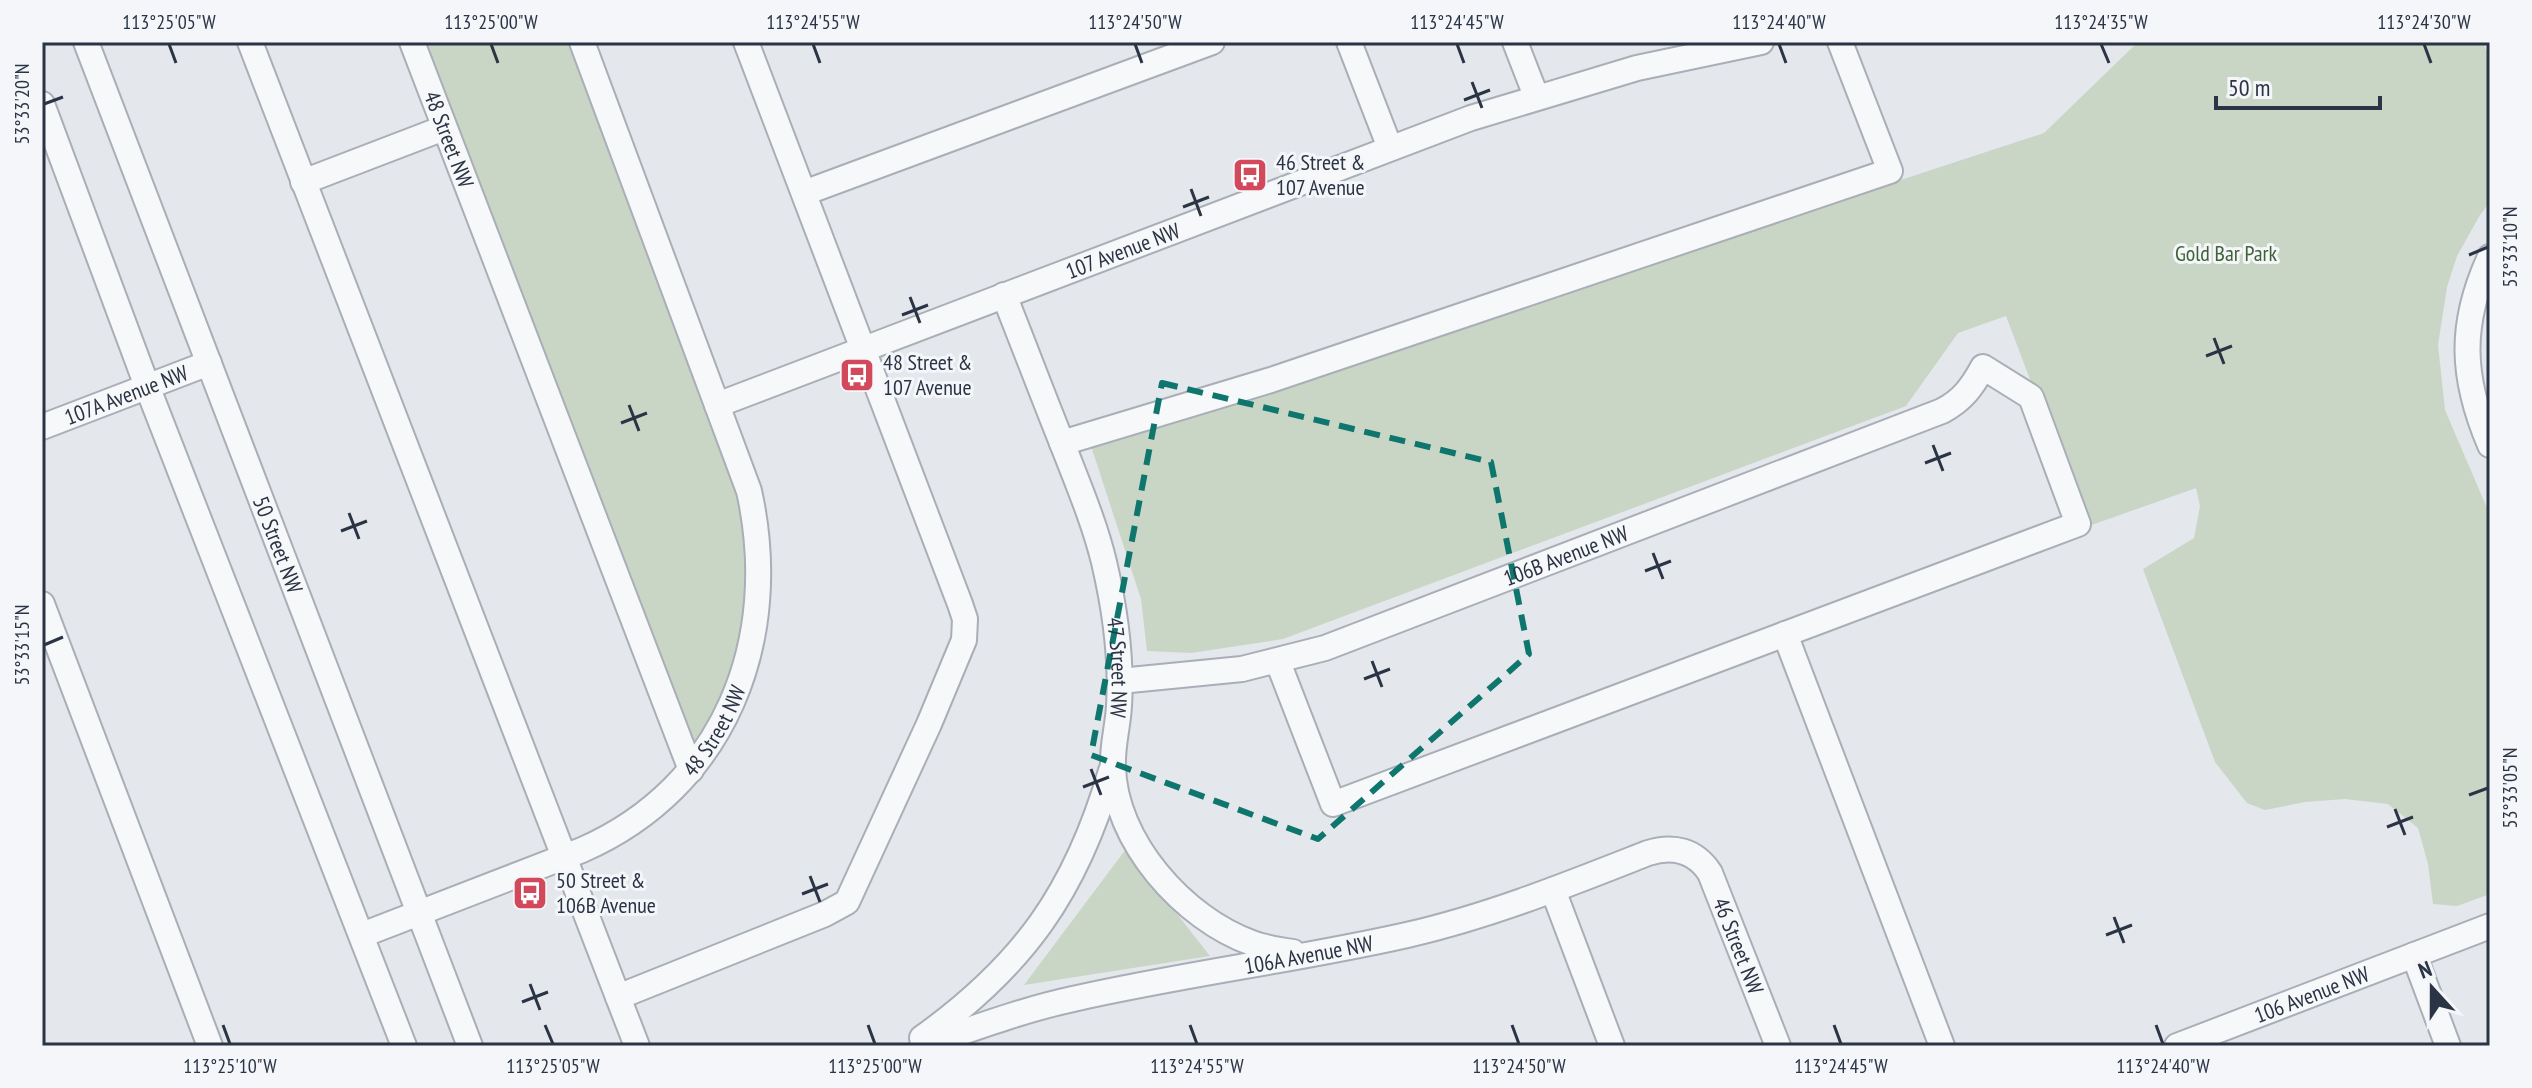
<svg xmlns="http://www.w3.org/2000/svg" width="2532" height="1088" font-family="'PT Sans Narrow',sans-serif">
<rect width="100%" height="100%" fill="#e4e7ec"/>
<g fill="#c9d6c5">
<path d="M412,42H582L741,469L753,630L691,770Z"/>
<path d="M2138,42H2490L2484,44L2490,61V202L2480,215L2457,256L2447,287L2438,345L2445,410L2490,515V894L2457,906L2433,904L2428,864L2418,828L2388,804L2345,799L2305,802L2265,810L2247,803L2215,762L2143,569L2194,538L2200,506L2196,488L2086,527L2006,316L1958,333L1906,406L1283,639L1191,653L1147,651L1141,599L1091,446L2044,133Z"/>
<path d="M1126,849L1210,956L1024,985Z"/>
</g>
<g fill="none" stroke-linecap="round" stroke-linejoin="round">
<g stroke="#a9aeb7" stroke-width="28">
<g id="minor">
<path id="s1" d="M86,42L470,1046"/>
<path d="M250,42L618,997"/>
<path id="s2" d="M412,42L691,770"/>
<path d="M1349,42L1390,148"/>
<path d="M1515,42L1536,96"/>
<path d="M42,104L147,386L404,1046"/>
<path d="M303,182L444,128"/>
<path d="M804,193L1212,42"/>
<path d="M2490,257C2459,324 2461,377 2490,445"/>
<path id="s3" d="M1004,295C1025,348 1045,401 1066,453C1080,489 1095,525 1104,562C1115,609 1122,657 1119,706C1118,726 1112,746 1113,766C1114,841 1184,919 1252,943C1265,948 1279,950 1293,952"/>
<path id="s4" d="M717,405L1471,118L1637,68L1761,42"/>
<path id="s5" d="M42,427L209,363"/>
<path d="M1062,443L1271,380L1890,171L1840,42"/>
<path d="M42,604L210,1046"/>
<path d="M1785,634L1942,1046"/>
<path id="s6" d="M1120,681L1242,669L1325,648L1942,411C1963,400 1972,387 1983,367L2031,397L2078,524L1333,804L1278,662"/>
<path d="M1553,890L1612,1046"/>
<path id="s7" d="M362,935L582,850C726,787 782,639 749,491L582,42"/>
<path d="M2414,955L2448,1046"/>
<path d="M922,1038C1024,965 1076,891 1111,771"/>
<path d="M637,1046L618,997L825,914L847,902L929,724L964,640L965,619L960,604L746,42"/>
<path id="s8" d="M922,1046C972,1029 1022,1010 1073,999C1183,974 1296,960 1407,935C1490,916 1569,884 1648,853C1673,845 1695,850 1710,873L1778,1046"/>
<path id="s9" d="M2177,1046L2490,926"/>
</g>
</g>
<use href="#minor" stroke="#f7f8fa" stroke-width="24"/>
</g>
<path fill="none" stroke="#0f766e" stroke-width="6" stroke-dasharray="16 10" stroke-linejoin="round" d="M1162,383L1491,462L1529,654L1318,839L1091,755Z"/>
<path fill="none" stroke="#2b3445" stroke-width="3" d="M169,44L176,63M491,44L498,63M813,44L820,63M1135,44L1142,63M1457,44L1464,63M1779,44L1786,63M2101,44L2109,63M2424,44L2431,63M1472,82L1482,108M1464,100L1490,90M44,104L63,97M1191,189L1201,216M1183,207L1209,197M2469,255L2488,247M910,297L920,323M902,315L928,305M2214,338L2224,364M2206,356L2232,346M629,405L639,431M621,423L647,413M1933,445L1943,471M1925,463L1951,453M349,513L359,539M341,531L367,521M1653,553L1663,579M1645,571L1671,561M44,645L63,637M1372,661L1382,687M1364,679L1390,669M1091,769L1101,795M1083,787L1109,777M2469,795L2488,788M2395,809L2405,835M2387,827L2413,817M810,876L820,902M802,894L828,884M2114,917L2124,943M2106,935L2132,925M530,984L540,1010M522,1002L548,992M223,1025L230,1044M545,1025L553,1044M868,1025L875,1044M1190,1025L1197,1044M1512,1025L1519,1044M1834,1025L1841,1044M2156,1025L2163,1044"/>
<defs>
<g id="bus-square" transform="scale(1.8)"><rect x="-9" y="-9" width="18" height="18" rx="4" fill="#d1495b" stroke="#f4f6f9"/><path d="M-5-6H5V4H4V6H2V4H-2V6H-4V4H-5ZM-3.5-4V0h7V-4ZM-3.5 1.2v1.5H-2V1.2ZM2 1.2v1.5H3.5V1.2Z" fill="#fff"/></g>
</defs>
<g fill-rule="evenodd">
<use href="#bus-square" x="1250" y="175"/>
<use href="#bus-square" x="857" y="375"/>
<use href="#bus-square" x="530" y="893"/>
</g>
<g text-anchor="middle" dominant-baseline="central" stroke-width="6" stroke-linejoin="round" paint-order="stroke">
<g font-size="22" fill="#2b3445" stroke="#f4f6f9">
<text stroke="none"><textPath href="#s2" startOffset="104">48 Street NW</textPath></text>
<text stroke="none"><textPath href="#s4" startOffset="434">107 Avenue NW</textPath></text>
<text stroke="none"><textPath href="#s5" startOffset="90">107A Avenue NW</textPath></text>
<text stroke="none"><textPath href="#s1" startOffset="538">50 Street NW</textPath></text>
<text stroke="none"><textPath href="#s6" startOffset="466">106B Avenue NW</textPath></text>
<text stroke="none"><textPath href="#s3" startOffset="392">47 Street NW</textPath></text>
<text stroke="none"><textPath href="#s7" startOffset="418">48 Street NW</textPath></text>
<text stroke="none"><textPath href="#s8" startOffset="902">46 Street NW</textPath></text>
<text stroke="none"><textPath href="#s8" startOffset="398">106A Avenue NW</textPath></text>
<text stroke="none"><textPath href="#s9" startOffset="144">106 Avenue NW</textPath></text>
</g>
<g font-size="22" fill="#2b3445" stroke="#f4f6f9" text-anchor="start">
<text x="1276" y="162">46 Street &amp;<tspan x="1276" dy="25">107 Avenue</tspan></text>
<text x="883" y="362">48 Street &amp;<tspan x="883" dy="25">107 Avenue</tspan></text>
<text x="556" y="880">50 Street &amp;<tspan x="556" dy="25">106B Avenue</tspan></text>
</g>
<g font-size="22" fill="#3f6138" stroke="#f4f6f9">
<text x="2226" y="253">Gold Bar Park</text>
</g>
</g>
<rect width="2532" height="1088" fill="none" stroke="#f4f6f9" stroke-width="88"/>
<g transform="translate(2432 988) rotate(339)" stroke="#f4f6f9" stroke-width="6" paint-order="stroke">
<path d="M0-6L14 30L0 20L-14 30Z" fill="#2b3445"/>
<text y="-12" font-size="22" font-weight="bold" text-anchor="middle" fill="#2b3445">N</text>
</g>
<path d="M2216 96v12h164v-12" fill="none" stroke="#2b3445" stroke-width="4"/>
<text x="2228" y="96" font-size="24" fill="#2b3445" stroke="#f4f6f9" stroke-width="6" paint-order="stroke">50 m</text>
<rect x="44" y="44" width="2444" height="1000" fill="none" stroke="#2b3445" stroke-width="3"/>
<g font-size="20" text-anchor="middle" fill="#2b3445">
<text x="169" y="29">113°25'05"W</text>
<text x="491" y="29">113°25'00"W</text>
<text x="813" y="29">113°24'55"W</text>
<text x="1135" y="29">113°24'50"W</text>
<text x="1457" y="29">113°24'45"W</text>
<text x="1779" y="29">113°24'40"W</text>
<text x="2101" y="29">113°24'35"W</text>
<text x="2424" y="29">113°24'30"W</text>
<text transform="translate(22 104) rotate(-90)" y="7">53°33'20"N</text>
<text transform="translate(2510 247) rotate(-90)" y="7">53°33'10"N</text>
<text transform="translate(22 645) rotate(-90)" y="7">53°33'15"N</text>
<text transform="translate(2510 788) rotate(-90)" y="7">53°33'05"N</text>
<text x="230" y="1073">113°25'10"W</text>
<text x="553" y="1073">113°25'05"W</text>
<text x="875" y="1073">113°25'00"W</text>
<text x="1197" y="1073">113°24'55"W</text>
<text x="1519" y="1073">113°24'50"W</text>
<text x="1841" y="1073">113°24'45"W</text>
<text x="2163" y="1073">113°24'40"W</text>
</g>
</svg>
